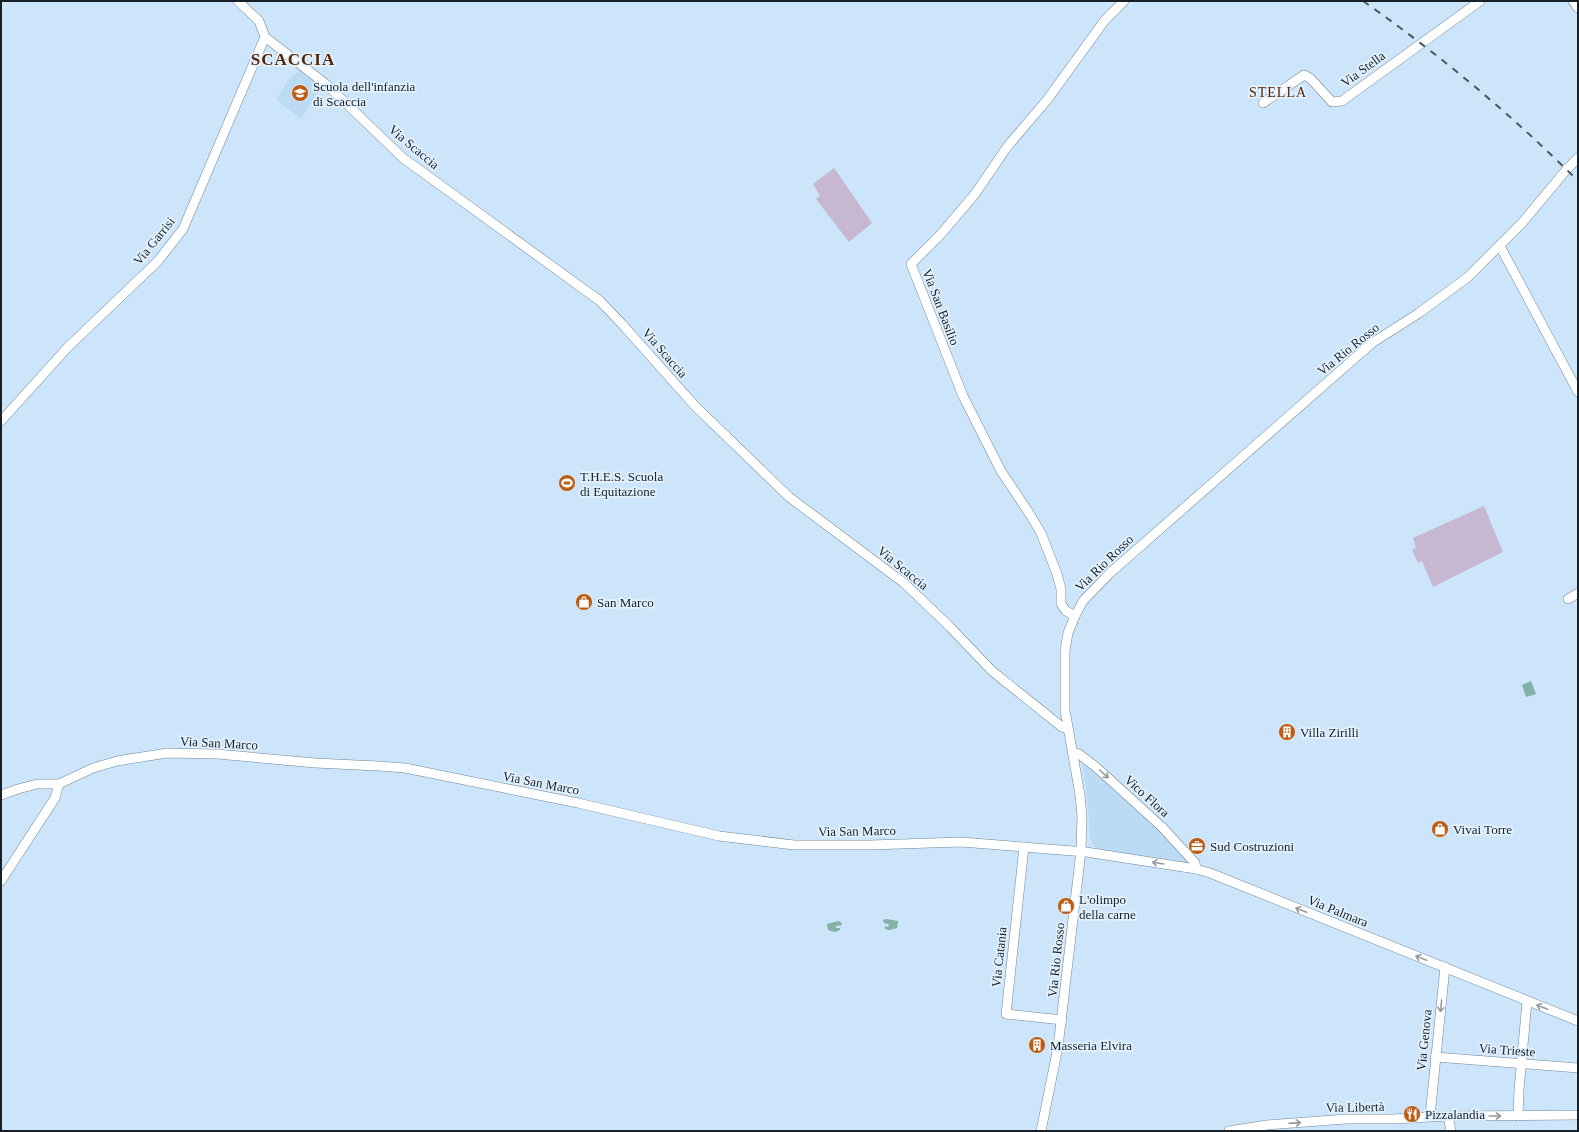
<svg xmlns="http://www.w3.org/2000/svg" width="1579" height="1132" font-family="Georgia,serif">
<rect width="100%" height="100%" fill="#cce5fa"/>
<g fill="#bbdaf4">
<path d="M301,69L303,71L304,75L308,78L311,76L323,85L301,119L277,100L287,81Z"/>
<path d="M1082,762L1088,768L1094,769L1160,829L1191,863L1190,865L1107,852L1095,847L1092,843L1090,837L1087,794Z"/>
</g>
<g fill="#c5b8d0">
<path d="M834,168L872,223L849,242L816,199L820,196L813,184Z"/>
<path d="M1484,506L1503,552L1433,587L1422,561L1418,563L1412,550L1416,548L1413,538Z"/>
</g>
<g fill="#83b1a4">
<path d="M1531,681L1536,694L1526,697L1522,685Z"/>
<path d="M887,919L898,921L897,928L889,930L885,929V926L888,927L889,924L884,923L883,920Z"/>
<path d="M838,921L841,922L842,925L836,926V928H840V930L835,932L828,930L827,924Z"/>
</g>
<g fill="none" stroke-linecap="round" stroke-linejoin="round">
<g stroke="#6f8699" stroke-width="10">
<g id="minor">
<path d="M238,1L259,21L265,37L327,85L403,158L600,301L622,324L695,406L789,497L904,583L950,627L992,671L1062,727L1068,729"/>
<path d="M1573,1L1578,8"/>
<path d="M1263,103L1304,75L1310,78L1332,102L1342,101L1480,1"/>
<path d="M1500,246L1578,392"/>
<path d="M1,421L67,348L158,261L183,229L265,37"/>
<path d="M1568,599L1578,593"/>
<path d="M1075,616L1066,611L1061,604V589L1057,574L1041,533L1029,513L1001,471L963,396L911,264L941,234L975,194L1007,147L1047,100L1105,20L1124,1"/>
<path d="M1073,752L1079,754L1096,767L1162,827L1195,863L1196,869"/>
<path d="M1,795L18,789L37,784H59L93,768L117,761L167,753L217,754L315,763L378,766L405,768L578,803L719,836L794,845H870L961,842L1086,852L1196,869L1210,873L1578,1021"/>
<path d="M1024,847L1006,1014L1062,1020"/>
<path d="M1,881L55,798L59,784"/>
<path d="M1435,1057L1578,1068"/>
<path d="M1430,1116L1445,967"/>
<path d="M1448,1116L1451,1131"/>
<path d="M1518,1116L1519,1090L1527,1001"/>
<path d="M1041,1131L1058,1047L1081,851L1082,816L1080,795L1065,710V651L1068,633L1075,616L1083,601L1110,573L1372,343L1419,313L1468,277L1522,223L1567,169L1578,158"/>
<path d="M1229,1131L1267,1125L1346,1119H1393L1448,1116L1578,1115"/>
</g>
</g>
<use href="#minor" stroke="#fff" stroke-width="9"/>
<path stroke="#495761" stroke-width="2" stroke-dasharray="7 7" stroke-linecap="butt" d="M1363,1C1440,55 1512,115 1578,181"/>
</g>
<defs><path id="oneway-shaft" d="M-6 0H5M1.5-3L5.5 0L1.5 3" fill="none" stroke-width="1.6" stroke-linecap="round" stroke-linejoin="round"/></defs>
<g stroke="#979b9e">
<use href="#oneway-shaft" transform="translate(1104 774) rotate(42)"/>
<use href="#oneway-shaft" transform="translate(1158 863) rotate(-171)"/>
<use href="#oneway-shaft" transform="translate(1301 910) rotate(-158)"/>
<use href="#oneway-shaft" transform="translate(1421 958) rotate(-158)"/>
<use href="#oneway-shaft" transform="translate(1441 1006) rotate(96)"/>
<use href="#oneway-shaft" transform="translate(1542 1007) rotate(-159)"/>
<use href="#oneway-shaft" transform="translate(1495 1116)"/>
<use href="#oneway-shaft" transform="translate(1295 1123) rotate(-4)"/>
</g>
<defs>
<g id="school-disc" transform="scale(0.9)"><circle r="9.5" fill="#bc5d15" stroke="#e2f1fd"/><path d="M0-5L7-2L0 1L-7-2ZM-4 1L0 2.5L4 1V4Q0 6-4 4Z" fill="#fff"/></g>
<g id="stadium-disc" transform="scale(0.9)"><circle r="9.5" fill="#bc5d15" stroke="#e2f1fd"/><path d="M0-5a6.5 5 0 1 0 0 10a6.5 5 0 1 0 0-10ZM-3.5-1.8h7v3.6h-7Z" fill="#fff"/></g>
<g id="shop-disc" transform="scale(0.9)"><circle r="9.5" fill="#bc5d15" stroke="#e2f1fd"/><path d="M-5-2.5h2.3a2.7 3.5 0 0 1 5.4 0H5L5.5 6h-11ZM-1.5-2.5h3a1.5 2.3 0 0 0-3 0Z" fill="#fff"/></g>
<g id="building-disc" transform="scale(0.9)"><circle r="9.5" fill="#bc5d15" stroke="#e2f1fd"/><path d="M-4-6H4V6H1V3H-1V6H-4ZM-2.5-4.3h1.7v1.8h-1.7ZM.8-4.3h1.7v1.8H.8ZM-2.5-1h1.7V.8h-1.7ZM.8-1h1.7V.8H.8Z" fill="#fff"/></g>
<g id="office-disc" transform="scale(0.9)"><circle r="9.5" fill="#bc5d15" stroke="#e2f1fd"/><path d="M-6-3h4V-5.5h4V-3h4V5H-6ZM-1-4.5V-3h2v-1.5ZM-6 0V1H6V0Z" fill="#fff"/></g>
<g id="restaurant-disc" transform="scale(0.9)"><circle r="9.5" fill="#bc5d15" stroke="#e2f1fd"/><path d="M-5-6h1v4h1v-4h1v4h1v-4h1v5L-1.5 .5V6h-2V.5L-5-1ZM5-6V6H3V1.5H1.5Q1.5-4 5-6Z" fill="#fff"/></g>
</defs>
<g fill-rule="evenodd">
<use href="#school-disc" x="300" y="93"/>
<use href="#stadium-disc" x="567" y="483"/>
<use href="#shop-disc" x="584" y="602"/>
<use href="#building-disc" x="1287" y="732"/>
<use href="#shop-disc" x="1440" y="829"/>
<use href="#office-disc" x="1197" y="846"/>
<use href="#shop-disc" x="1066" y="906"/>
<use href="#building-disc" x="1037" y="1045"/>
<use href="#restaurant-disc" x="1412" y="1114"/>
</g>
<g text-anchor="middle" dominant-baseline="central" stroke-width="3.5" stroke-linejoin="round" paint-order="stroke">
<g font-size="13" fill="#172027" stroke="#e2f1fd">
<text transform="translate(1363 69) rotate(-36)">Via Stella</text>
<text transform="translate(414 147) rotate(40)">Via Scaccia</text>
<text transform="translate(154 241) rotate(-51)">Via Garrisi</text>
<text transform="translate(941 307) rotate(69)">Via San Basilio</text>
<text transform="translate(1348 349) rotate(-39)">Via Rio Rosso</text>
<text transform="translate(665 353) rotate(49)">Via Scaccia</text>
<text transform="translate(1104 563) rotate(-44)">Via Rio Rosso</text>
<text transform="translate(903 568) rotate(39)">Via Scaccia</text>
<text transform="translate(219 743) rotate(3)">Via San Marco</text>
<text transform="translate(541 783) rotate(11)">Via San Marco</text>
<text transform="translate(1147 796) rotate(42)">Vico Flora</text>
<text transform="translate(857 831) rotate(-1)">Via San Marco</text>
<text transform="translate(1338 911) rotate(22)">Via Palmara</text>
<text transform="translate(999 957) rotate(-84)">Via Catania</text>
<text transform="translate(1056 960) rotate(-84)">Via Rio Rosso</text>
<text transform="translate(1424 1040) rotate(-84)">Via Genova</text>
<text transform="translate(1507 1050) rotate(4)">Via Trieste</text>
<text transform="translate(1355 1107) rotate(-1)">Via Libertà</text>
</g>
<g font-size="13" fill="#172027" stroke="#e2f1fd" text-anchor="start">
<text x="313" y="86">Scuola dell'infanzia<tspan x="313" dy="15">di Scaccia</tspan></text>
<text x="580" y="476">T.H.E.S. Scuola<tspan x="580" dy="15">di Equitazione</tspan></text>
<text x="597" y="602">San Marco</text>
<text x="1300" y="732">Villa Zirilli</text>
<text x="1453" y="829">Vivai Torre</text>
<text x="1210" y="846">Sud Costruzioni</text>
<text x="1079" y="899">L'olimpo<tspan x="1079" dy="15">della carne</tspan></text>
<text x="1050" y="1045">Masseria Elvira</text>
<text x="1425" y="1114">Pizzalandia</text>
</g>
<g font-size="14" letter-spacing="1" fill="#532504" stroke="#e2f1fd">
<text x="1278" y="92">STELLA</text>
</g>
<g font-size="17" font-weight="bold" letter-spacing="1" fill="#532504" stroke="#e2f1fd">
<text x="293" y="59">SCACCIA</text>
</g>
</g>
<rect width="1579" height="1132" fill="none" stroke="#172027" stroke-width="4"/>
</svg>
